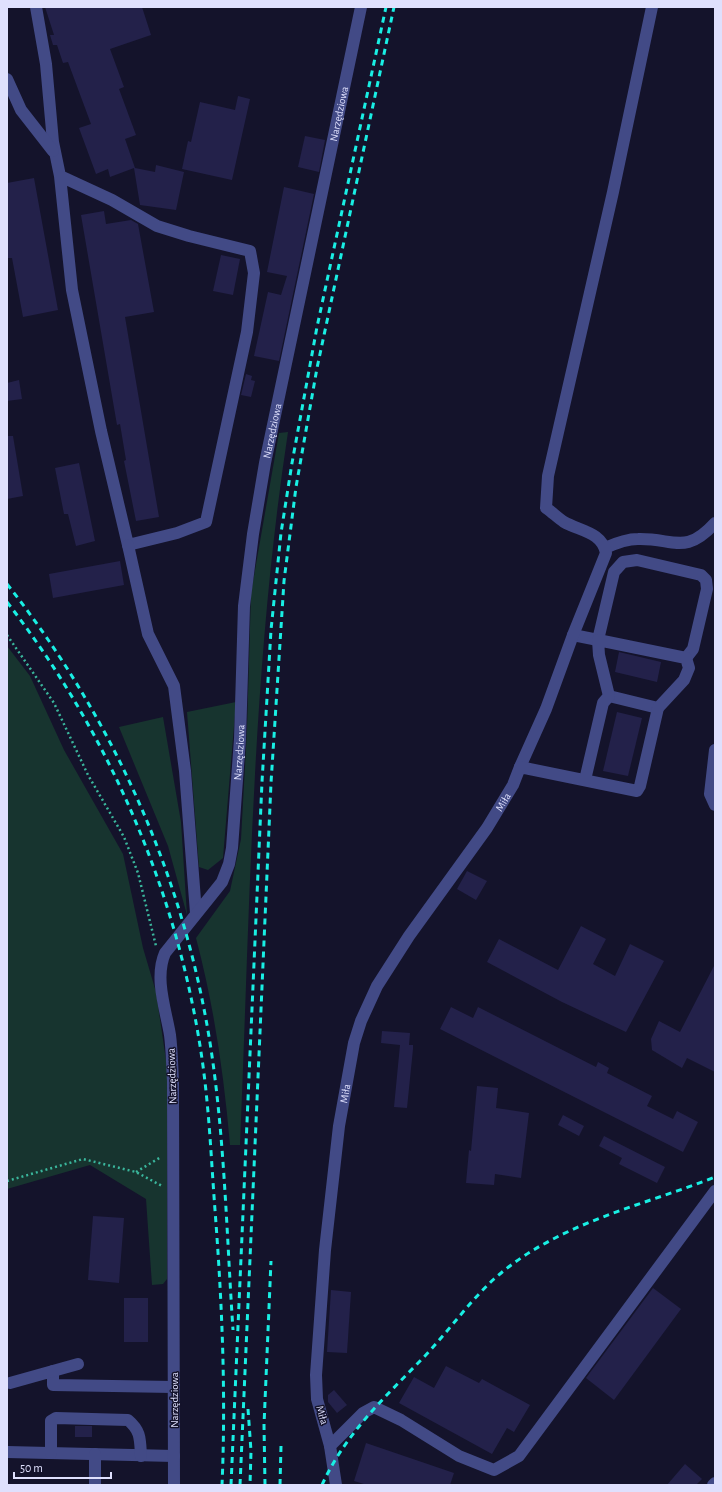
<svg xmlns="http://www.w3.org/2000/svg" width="722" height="1492" font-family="'Alegreya Sans',sans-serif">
<rect width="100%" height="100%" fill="#14132b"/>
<g fill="#17342f">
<path d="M288,432C252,668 250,907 240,1145H230C224,1075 214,1006 196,938L230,891L241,839L247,730L251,593L279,433Z"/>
<path d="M7,646L30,676L64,750L123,854L143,948L156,992L167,1067V1279L163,1284L152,1285L146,1199L90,1165L7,1189Z"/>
<path d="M236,702L223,858L208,870L199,867L187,712Z"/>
<path d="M163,717L181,822L187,915L168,846L119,727Z"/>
</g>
<g fill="#23214a">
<path d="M45,7H142L151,35L110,49L124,87L119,89L136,135L125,139L135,168L155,172L156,165L184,172L176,210L140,205L134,168L110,177L108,169L96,174L79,128L91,124L68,62L63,63L57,45H53L50,35H54Z"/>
<path d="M238,96L250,99L232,180L182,169L188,141L191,142L200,102L235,110Z"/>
<path d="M305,136L325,140L319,172L298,167Z"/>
<path d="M34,178L58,310L23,317L12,258H8L7,252V183Z"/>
<path d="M284,187L314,194L279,361L254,356L268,292L281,295L287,276L267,272Z"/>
<path d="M104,211L106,224L131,220L138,224L154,312L125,317L159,517L136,521L124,461L126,460L120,424L117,425L81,215Z"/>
<path d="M221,255L240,259L233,295L213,291Z"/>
<path d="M246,374L252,376L251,380L255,381L251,397L241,395Z"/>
<path d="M19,380L22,399L7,401V383Z"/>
<path d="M7,436H13L23,496L7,499Z"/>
<path d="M79,463L95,541L76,546L68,514H64L55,468Z"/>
<path d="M120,561L124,585L53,598L49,574Z"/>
<path d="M619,652L661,662L657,682L615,672Z"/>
<path d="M617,712L642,718L628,776L603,771Z"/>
<path d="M467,871L487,881L476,900L457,889Z"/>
<path d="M581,926L606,939L593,964L615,976L630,944L664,961L626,1032L562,1002L487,962L499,939L558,970Z"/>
<path d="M715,964V1072L687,1058L682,1068L652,1050L651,1039L659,1021L680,1032Z"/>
<path d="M451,1007L473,1018L478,1007L596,1067L598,1062L609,1068L607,1073L652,1096L647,1106L673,1119L677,1111L698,1122L683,1152L440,1029Z"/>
<path d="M382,1031L410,1033L409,1045H413V1049L407,1108L394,1107L400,1045L381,1043Z"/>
<path d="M477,1086L498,1088L496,1108L529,1113L521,1178L495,1174L494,1185L466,1183L469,1150L471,1151Z"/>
<path d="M563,1115L584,1126L579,1136L558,1125Z"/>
<path d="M604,1136L665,1167L657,1183L619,1164L622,1158L599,1146Z"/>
<path d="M93,1216L124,1218L119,1283L88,1280Z"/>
<path d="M653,1288L681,1309L614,1400L586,1378Z"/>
<path d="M331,1290L351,1292L347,1353L327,1352Z"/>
<rect x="124" y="1298" width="24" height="44"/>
<path d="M446,1366L479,1383L482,1379L530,1405L514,1432L507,1428L492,1454L399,1403L414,1377L434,1388Z"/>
<path d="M334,1390L347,1405L337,1413L328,1402V1395Z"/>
<rect x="75" y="1426" width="17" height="11"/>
<path d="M366,1443L454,1473L450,1485H367L354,1481Z"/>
<path d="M685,1464L702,1479L696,1485H667Z"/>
</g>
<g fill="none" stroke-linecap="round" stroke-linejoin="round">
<g stroke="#3ab69c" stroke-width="2.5" stroke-dasharray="2 3" stroke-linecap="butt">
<path d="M7,635L54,703L88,775L124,837L138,873L156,946"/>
<path d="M136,1172L161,1157"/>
<path d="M7,1181L83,1159L136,1172L162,1186"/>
</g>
<g stroke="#424a86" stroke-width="12">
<path d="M36,7L46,64L53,142L60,176L72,290L101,431L128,545L177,533L206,522L247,332L254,273L250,251L189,236L157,226L112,200L60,176"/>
<path d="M7,79L21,110L53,151"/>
<path d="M128,545L148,634L174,686L185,771L196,913"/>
<path d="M605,548C616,543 626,539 638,539C674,538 685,556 715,523"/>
<path d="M573,635L598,640L614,572L623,562L637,560L701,575L706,580L707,589L693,649L686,658"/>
<path d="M609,696L658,708"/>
<path d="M715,750L710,794L715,805"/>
<path d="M520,767L546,709L573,635L606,553C602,532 580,531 564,522C558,518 552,512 546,508L548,476L613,192L652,7"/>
<path d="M53,1371V1385L173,1387"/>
<path d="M10,1383L78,1364"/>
<path id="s1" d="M330,1446L317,1399L316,1375L325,1250L339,1126L354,1043L361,1021L377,986L409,936L487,828L513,785L520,767L637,791L640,786L658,708L684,680L689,668L686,658L598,640L599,655L609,696L603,703L585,780"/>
<path d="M7,1452L174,1456"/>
<path d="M51,1453V1421L56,1418L128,1420C141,1431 140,1439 141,1456"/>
<path d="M95,1454V1485"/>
<path id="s2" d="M174,1485L173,1081C172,1065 172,1050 170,1035C166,1010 154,978 165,953L222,882L229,864L232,848L240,739L244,606L253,534L265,463L361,7"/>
<path d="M336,1485L330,1446L363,1413L374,1407L401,1420L459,1456L494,1470L519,1456L715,1191"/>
<path d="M713,1485L715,1483"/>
</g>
<g stroke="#19efe4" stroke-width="3" stroke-dasharray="6 5" stroke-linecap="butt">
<path d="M7,584C117,723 189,888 213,1063C225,1151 227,1241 233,1330"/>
<path d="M7,602C108,732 176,888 201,1052C209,1104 211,1157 215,1210C222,1302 226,1393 222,1485"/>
<path d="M248,1409L251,1451L250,1485"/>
<path d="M231,1485L262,782L271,630L281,533L292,463L317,327L386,7"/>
<path d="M240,1485L271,783L284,581L296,487L317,368L394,7"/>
<path d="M265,1485L264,1425L271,1261"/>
<path d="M280,1485L281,1446"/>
<path d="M322,1485C345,1434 385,1397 423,1358C448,1332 468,1303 494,1279C557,1223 639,1207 715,1177"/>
</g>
</g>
<g text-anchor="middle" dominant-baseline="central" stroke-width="3" stroke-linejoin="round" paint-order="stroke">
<g font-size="11" fill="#dfe0fd" stroke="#14132b">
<text stroke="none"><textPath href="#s2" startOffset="1404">Narzędziowa</textPath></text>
<text stroke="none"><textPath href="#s2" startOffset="1080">Narzędziowa</textPath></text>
<text stroke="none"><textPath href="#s2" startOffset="756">Narzędziowa</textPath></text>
<text stroke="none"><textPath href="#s1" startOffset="692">Miła</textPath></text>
<text transform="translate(172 1076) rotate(-92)">Narzędziowa</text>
<text stroke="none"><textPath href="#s1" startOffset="356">Miła</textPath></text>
<text transform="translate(174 1400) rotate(-90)">Narzędziowa</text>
<text transform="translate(322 1415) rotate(74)">Miła</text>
</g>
</g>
<rect width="722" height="1492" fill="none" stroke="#dfe0fd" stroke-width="16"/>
<path d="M14 1472v6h97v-6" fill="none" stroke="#dfe0fd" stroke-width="2"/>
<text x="20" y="1472" font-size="12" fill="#dfe0fd" stroke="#14132b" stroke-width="3" paint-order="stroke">50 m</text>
</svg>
